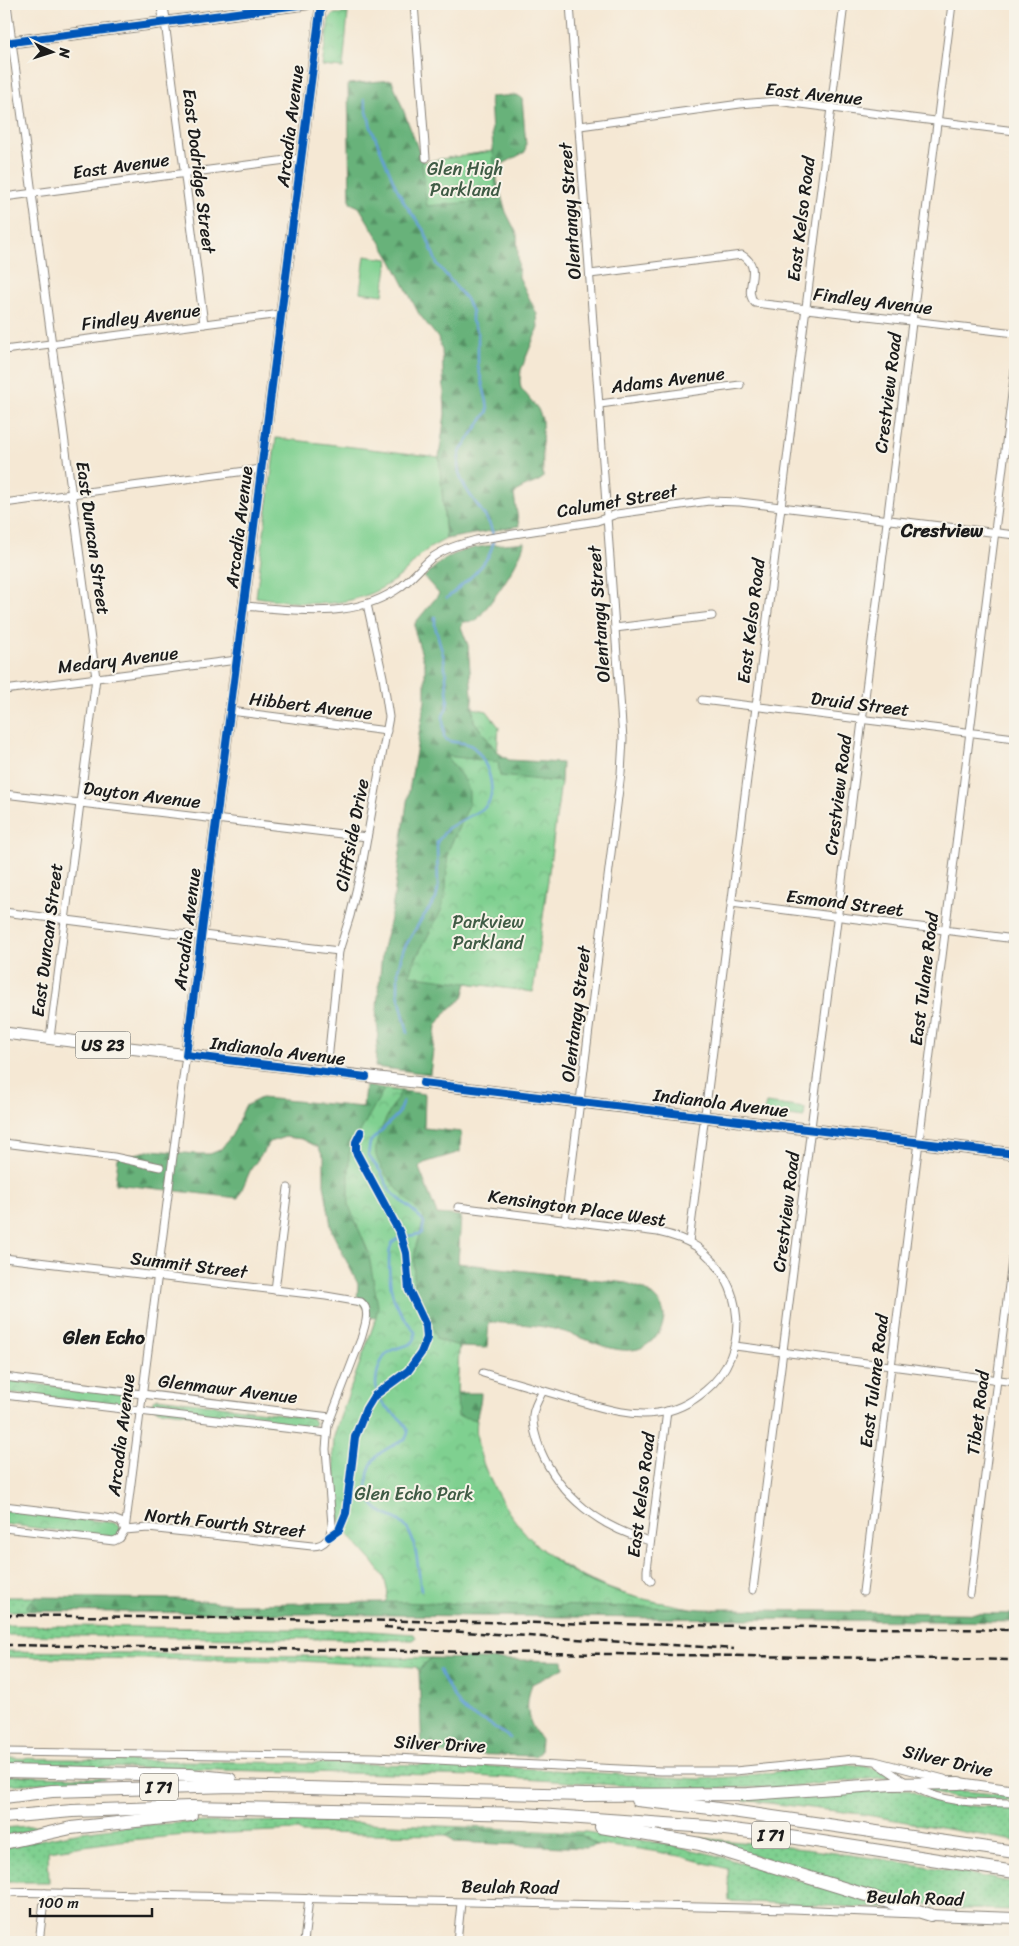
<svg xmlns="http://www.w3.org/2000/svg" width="1019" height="1946" font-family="Sriracha,sans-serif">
<defs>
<pattern id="grass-dots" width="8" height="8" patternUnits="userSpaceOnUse" patternTransform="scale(1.25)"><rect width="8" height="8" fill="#7fd090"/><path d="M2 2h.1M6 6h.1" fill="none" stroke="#6db27c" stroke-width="1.8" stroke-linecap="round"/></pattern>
<pattern id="forest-firs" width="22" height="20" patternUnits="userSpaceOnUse" patternTransform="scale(1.25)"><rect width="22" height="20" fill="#67b27a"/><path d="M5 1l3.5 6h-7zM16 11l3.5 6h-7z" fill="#549063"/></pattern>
<pattern id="park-crowns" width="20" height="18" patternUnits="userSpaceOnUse" patternTransform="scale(1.25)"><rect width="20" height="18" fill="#7fd090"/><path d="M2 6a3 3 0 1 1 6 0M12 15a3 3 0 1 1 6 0" fill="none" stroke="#6db27c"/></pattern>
</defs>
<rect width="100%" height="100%" fill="#f7f3e8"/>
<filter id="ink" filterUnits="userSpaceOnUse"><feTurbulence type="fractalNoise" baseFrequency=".02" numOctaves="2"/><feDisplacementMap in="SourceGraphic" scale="10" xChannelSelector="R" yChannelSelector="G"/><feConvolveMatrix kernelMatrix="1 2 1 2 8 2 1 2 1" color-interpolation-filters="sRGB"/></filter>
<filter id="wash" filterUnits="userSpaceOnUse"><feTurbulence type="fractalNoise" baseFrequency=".0096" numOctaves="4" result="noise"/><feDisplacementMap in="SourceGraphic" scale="20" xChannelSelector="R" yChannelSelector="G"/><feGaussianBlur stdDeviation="1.12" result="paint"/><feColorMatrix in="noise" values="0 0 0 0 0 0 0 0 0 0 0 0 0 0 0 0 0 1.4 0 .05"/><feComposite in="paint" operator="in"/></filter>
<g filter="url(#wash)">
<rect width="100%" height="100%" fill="#f5e8d4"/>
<g fill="url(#grass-dots)" stroke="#4e7656">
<path d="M4,1597H37L28,1604L27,1607L31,1611H4Z"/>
<path d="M4,1625L357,1630L414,1634L416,1638L413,1640L4,1635Z"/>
<path d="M4,1651L432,1658L423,1665L419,1671L416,1667L299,1661L4,1657Z"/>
<path d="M4,1758L487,1766L699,1779C722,1778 745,1776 768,1773C804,1768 856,1755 889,1775V1777L786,1787L675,1789L477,1776L4,1765Z"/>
<path d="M4,1775L105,1778V1780L4,1785Z"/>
<path d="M924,1787L1015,1796V1801L954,1798L927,1791Z"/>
<path d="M907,1789C946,1809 973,1806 1015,1807V1841L861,1814L743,1800L744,1798Z"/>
<path d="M318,1821L586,1832L667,1844L715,1855L892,1909L729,1901L728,1869L680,1856L641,1849L597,1845L581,1835L456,1829L446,1835L302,1833L298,1830L186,1835L120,1841L48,1851L49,1882H4V1848C30,1842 56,1836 82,1832C160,1820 240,1822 318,1821Z"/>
<path d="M65,1823L4,1837V1828Z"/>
<path d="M700,1838C806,1848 911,1861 1015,1883V1910L964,1909L936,1906L886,1896Z"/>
</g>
<g fill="url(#forest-firs)" stroke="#42674b">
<path d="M392,80L423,162L493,151L490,97L517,95L522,98L526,145L525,152L501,165L497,170V181L506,212L517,234L519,277L537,314L538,328L521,370L520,381L521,388L538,409L542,419L543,478C535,485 519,486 514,495L519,526L446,539L439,457L445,414L442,350L438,338L419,314L392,261L359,207L350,203L348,84Z"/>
<path d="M525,542C515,571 496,596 476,621L463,622L461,627L468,645L474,721L497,752L509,760L562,763L561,782H558L529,991L467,983L463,998L445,1013L436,1026L430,1074L375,1067L378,1030L376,1018L382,953L392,910L407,802L425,701V665L415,632V623L439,594L424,577C430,572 435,566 442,561C465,545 498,545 525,542Z"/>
<path d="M365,1086L425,1094L424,1128L461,1132L460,1152L424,1163L419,1168L437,1214L461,1216L458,1263L626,1283C638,1286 652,1292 660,1304C672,1321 655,1344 638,1349C612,1355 586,1337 561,1331C539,1324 512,1324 489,1322L487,1348L459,1347L457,1393H481C481,1407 474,1420 475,1434C476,1454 488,1476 497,1494C535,1566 613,1599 691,1608C705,1610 721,1609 736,1609C766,1610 796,1611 826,1611C889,1612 952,1613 1015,1614V1622L31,1611L27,1607L28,1604L37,1597L178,1599L236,1604L384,1602L387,1599C393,1571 358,1545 341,1527L339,1521L334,1437L376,1318L366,1317V1310L357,1301L358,1284L332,1232L324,1184V1157L318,1147L302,1139L285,1137L270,1142L251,1169L238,1198L115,1184L118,1158L152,1150L195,1154H210L220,1150L232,1135L245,1106L261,1098L363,1107Z"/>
<path d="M432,1658L563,1661L564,1668L532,1684C524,1707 527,1721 541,1740L540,1752L535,1756L422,1753L419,1671L423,1665Z"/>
<path d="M456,1829L581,1835L597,1845L585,1848L454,1842L446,1835Z"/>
</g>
<g fill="url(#park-crowns)" stroke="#4e7656">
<path d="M348,13L343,68L322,66L329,19L334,14Z"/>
<path d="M493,151L497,200L427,206L422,162Z"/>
<path d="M473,708L487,711L499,727L497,752L474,721Z"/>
<path d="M446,756L498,762L500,776L561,782L533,992L409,975L412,966L442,909L446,889L448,851L469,805V791L466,782Z"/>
<path d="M384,1089L401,1091C393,1106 373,1138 376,1155C380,1173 410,1203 424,1216C422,1228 420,1232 417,1242C412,1256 413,1288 418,1301C423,1315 435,1324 436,1339L459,1346L457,1394L458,1416L477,1420C474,1444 484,1468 495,1489C518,1534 558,1571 606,1588C633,1598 662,1603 691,1608L384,1602L387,1599L388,1593L384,1577L373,1562L341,1527L333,1453L334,1437L338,1423L375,1321L378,1306L368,1251L349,1206V1154L357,1137Z"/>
<path d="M4,1380L129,1395L131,1397V1402L125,1406L4,1392Z"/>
<path d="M158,1398L312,1418L315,1423L313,1426L308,1428L158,1410L152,1405L153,1400Z"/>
<path d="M4,1510L116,1523L122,1530L120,1535L115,1538L4,1524Z"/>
</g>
<g fill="#7fd090" stroke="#4e7656">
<path d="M365,256L388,259L383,295L360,292Z"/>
<path d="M276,438L439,457L446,539C439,543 430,547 423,553C415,560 408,570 399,577C351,612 311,605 256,597Z"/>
<path d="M766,1103L805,1108L804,1118L764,1113Z"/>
</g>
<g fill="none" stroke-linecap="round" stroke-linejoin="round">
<g stroke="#64a0d5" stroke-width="2.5">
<path d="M364,99L371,127L396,187L405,204L425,232L437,264L466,299L472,312V321L478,333V366L487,402L488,411L461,450C444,493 508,514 490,553C481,571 461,585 447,598"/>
<path d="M408,1033L398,993V970L403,950L421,920L436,899L438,889L437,842L448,828L484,808C500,794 487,759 473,747C464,739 450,746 444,737L443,716L447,707L448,698L444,658L435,626V617"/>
<path d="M403,1101L398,1114L370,1142L368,1155L380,1171L390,1191L417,1214L424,1223L422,1233C413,1237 402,1234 393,1242C389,1247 389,1255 389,1261C389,1295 394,1306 415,1332V1339C411,1347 400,1346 392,1350C378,1358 373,1381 378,1395C385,1413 407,1417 408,1433L405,1440C396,1444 386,1448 378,1455C365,1467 363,1497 376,1508C386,1517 400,1517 408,1530C418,1547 418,1571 421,1590"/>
<path d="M440,1670L445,1682L460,1706L468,1714L487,1722L510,1738"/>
</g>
</g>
</g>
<g filter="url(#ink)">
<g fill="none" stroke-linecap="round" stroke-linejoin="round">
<g stroke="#888278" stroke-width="9">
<g id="street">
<path d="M7,4L96,678L50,1038"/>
<path d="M414,4L426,158"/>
<path d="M165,22L204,324"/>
<path d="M580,126L740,104L776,101L1015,131"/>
<path d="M4,197L301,158"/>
<path d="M590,274L742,255C765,269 741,289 755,303L1015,333"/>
<path d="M4,350L281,314"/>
<path d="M600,404L740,385"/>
<path d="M4,503L261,469"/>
<path d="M244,606C295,610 350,620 396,590C411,581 420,567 433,557C446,548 461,544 476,540L597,521L617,514L709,501L740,502L1015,535"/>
<path d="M615,628L712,616"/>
<path d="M4,690L237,660"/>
<path d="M702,700L1015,738"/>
<path d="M230,711L387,731"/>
<path d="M4,794L367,837"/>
<path d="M731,903L1015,939"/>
<path d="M4,912L169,933L198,936L203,935L339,951"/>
<path d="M327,1071L339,951L350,916L362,866L389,717L383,677L367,604"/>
<path d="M4,1143L114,1157L160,1167"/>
<path d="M458,1207L658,1232C672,1235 685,1239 697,1247C745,1280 752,1353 705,1391C691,1403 675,1411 657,1413C628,1417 599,1407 571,1399C542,1390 513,1382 483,1373"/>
<path d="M565,1221L621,773L623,739L570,4"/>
<path d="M689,1242L844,4"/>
<path d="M4,1258L326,1296L361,1302C372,1310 364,1328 361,1339L328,1425L326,1449L332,1525C330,1537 326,1546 312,1546L148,1528L125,1530L120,1538L114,1541L4,1528"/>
<path d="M275,1290L288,1188"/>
<path d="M735,1346L1015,1382"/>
<path d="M4,1377L330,1417"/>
<path d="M543,1391C539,1398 534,1406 533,1415C532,1426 536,1438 540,1449C560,1497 601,1528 650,1541"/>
<path d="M4,1395L327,1433"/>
<path d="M4,1506L113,1519L121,1522L125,1530"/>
<path d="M125,1530L186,1055"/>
<path d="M651,1581L647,1576V1570L667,1411"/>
<path d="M753,1590L952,4"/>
<path d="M863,1592L1015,370"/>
<path d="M970,1594L1015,1237"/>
<path d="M4,1752L375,1757L661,1771H735L854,1759L875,1761L944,1779"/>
<path d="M879,1764C895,1775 911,1787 930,1794C956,1804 988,1802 1015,1803"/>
<path d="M4,1892L792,1909L916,1914"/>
<path d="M39,1942L45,1893"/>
<path d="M304,1942L309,1898"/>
<path d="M457,1942L461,1903"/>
</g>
</g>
<g stroke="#888278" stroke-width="12">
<g id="secondary">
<path d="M162,4L165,22"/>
<path d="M186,1055L321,4"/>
<path d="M959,1783L1015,1791"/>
<path d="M931,1915L1015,1918"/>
</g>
</g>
<g stroke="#888278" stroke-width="13">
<g id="primary">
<path d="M4,43L306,4"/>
<path d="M4,1033L1015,1154"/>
</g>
</g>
<g stroke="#888278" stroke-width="14">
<g id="highway">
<path d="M4,1771L189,1775L230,1779"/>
<path d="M4,1797L52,1791L233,1786L585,1795L748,1794L892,1784L959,1783"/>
<path d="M637,1800L711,1808L1015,1852"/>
<path d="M4,1817L72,1811L190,1807L524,1814L708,1827L790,1837L1015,1872"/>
<path d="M601,1827L700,1844L931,1915"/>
<path d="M4,1843L71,1828L191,1815"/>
</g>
</g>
<use href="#street" stroke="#fff" stroke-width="7"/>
<use href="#secondary" stroke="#fff" stroke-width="10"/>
<use href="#primary" stroke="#fff" stroke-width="11"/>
<use href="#highway" stroke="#fff" stroke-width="12"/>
<g stroke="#1c1c1c" stroke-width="2.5" stroke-dasharray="8 4" stroke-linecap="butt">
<path d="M4,1615L1015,1630"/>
<path d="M384,1627L734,1649"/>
<path d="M4,1645L1015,1660"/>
</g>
<g stroke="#f7f3e8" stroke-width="11">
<g id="cycleway">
<path d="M321,4L186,1055L366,1077"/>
<path d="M4,43L306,4"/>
<path d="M423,1083L1015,1154"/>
<path d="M329,1537L339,1530L346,1513L355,1437L366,1409L374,1396L408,1371L421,1353L427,1338L426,1326L409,1290L406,1253L400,1233L356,1152V1142L361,1132"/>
</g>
</g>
<use href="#cycleway" stroke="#0057b8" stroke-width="8"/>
</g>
</g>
<g text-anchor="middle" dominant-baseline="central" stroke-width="4" stroke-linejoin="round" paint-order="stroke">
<g fill="#f7f3e8" stroke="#5e5c59" stroke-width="1">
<rect x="75.5" y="1031.5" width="55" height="27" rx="4"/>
<rect x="140" y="1773.5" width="38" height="27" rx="4"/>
<rect x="752" y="1821.5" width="38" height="27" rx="4"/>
</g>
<g font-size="16" font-weight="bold" fill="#1c1c1c">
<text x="103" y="1045">US 23</text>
<text x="159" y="1787">I 71</text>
<text x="771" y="1835">I 71</text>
</g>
<g font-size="18" fill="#1c1c1c" stroke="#f7f3e8">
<text transform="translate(814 94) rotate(6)">East Avenue</text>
<text transform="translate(290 126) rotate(-83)">Arcadia Avenue</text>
<text transform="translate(121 166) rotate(-8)">East Avenue</text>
<text transform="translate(199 171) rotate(83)">East Dodridge Street</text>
<text transform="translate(570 211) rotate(-94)">Olentangy Street</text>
<text transform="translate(801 219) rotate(-83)">East Kelso Road</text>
<text transform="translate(873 301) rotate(7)">Findley Avenue</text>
<text transform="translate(141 317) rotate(-7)">Findley Avenue</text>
<text transform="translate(668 380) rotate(-7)">Adams Avenue</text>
<text transform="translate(888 393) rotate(-83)">Crestview Road</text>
<text transform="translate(617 501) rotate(-10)">Calumet Street</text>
<text transform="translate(239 527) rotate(-83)">Arcadia Avenue</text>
<text transform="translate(93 538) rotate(82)">East Duncan Street</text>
<text transform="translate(599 614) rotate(-94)">Olentangy Street</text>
<text transform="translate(751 621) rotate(-83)">East Kelso Road</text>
<text transform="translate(118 660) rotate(-7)">Medary Avenue</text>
<text transform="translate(860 704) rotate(7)">Druid Street</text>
<text transform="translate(311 706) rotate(7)">Hibbert Avenue</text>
<text transform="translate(142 795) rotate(7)">Dayton Avenue</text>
<text transform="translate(838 795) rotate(-83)">Crestview Road</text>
<text transform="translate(352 835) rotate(-79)">Cliffside Drive</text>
<text transform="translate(845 903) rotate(7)">Esmond Street</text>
<text transform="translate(187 929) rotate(-83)">Arcadia Avenue</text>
<text transform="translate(47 940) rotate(-83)">East Duncan Street</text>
<text transform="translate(924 979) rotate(-83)">East Tulane Road</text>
<text transform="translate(576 1014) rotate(-83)">Olentangy Street</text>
<text transform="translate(278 1051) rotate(7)">Indianola Avenue</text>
<text transform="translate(721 1103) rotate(7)">Indianola Avenue</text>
<text transform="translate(577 1208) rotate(8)">Kensington Place West</text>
<text transform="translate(786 1212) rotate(-83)">Crestview Road</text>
<text transform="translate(189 1265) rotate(7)">Summit Street</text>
<text transform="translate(874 1381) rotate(-83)">East Tulane Road</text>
<text transform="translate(228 1389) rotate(7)">Glenmawr Avenue</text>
<text transform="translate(978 1413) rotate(-83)">Tibet Road</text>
<text transform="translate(121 1435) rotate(-83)">Arcadia Avenue</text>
<text transform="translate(641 1495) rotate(-83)">East Kelso Road</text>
<text transform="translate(225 1523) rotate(6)">North Fourth Street</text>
<text transform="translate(440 1744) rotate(3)">Silver Drive</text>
<text transform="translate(948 1761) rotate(13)">Silver Drive</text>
<text transform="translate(510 1887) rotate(1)">Beulah Road</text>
<text transform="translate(915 1898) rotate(2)">Beulah Road</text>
</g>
<g font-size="18" fill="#3f5b45" stroke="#f7f3e8">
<text x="465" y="169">Glen High<tspan x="465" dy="21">Parkland</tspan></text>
<text x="488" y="922">Parkview<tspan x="488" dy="21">Parkland</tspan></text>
<text x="414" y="1494">Glen Echo Park</text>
</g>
<g font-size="19" font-weight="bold" fill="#1c1c1c" stroke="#f7f3e8">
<text x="942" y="530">Crestview</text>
<text x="104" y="1337">Glen Echo</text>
</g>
</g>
<rect width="1019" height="1946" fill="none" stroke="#f7f3e8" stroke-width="20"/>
<g transform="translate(52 52) rotate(94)" stroke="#f7f3e8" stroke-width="4" paint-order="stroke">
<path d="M0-4L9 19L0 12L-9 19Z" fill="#1c1c1c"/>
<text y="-8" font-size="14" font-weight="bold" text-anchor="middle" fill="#1c1c1c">N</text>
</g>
<path d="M30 1908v8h122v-8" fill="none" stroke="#1c1c1c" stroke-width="2.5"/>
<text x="38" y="1908" font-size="15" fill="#1c1c1c" stroke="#f7f3e8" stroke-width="4" paint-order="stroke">100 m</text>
</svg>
